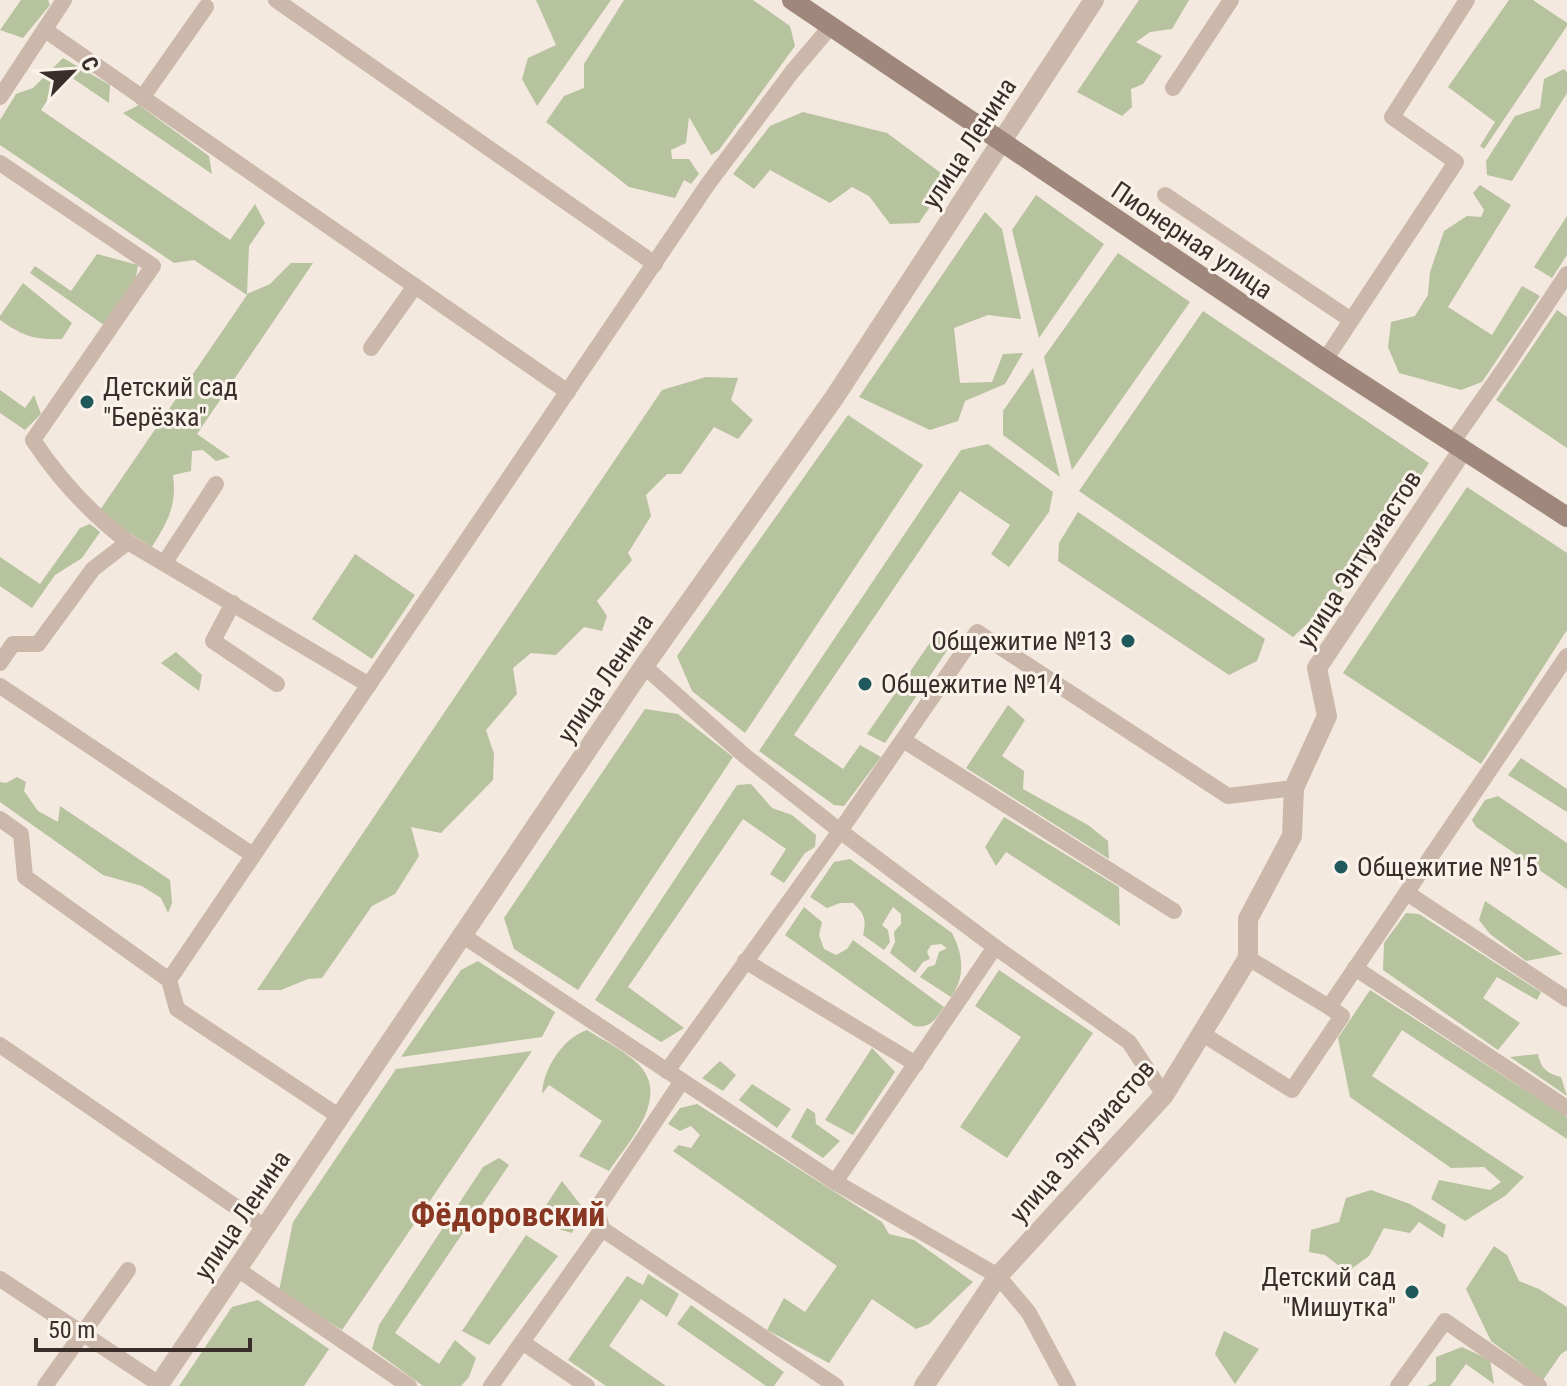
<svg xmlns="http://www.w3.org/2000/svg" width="1567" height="1386" font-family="'Roboto Condensed',sans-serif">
<rect width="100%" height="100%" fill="#f3e9df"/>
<g fill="#b7c29e">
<path d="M21,0H48L50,5L23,38L0,30Z"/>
<path d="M536,0H611L537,106L522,79L528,58L556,45Z"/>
<path d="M624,0H753L790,26L795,46L719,150L711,155L689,117L686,143L671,150L672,159H689L699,174L691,184L684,180L675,198L629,187L546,122L564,96L584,88V64Z"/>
<path d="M1139,0H1189L1172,29L1150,32L1136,42L1162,56L1143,84L1131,89L1132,107L1122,116L1077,92Z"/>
<path d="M1509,0H1533L1567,23V26L1484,149L1480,146L1495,122L1448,87Z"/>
<path d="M63,58L110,85L109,103L65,73L41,110L230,240L255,204L265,223L249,246L247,294L270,284L291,263H313L197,434L230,457L216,461L203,450L192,451L191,471L173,475C177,505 168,521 152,547L115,524L100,510L247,295L194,260L174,263L0,145V120L16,94L33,88Z"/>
<path d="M1564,69L1567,72V93L1512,181L1487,175L1486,161L1515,116L1540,108L1544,79Z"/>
<path d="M139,105L209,156L212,174L123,113Z"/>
<path d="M803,112L887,133L949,179L919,223L890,224L869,196L852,187L830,203L770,170L754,189L733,174L770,126Z"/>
<path d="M1480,185L1511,205L1448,307L1492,335L1522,286L1540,296L1482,382L1461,390L1399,373L1388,347L1391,322L1415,316L1428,295L1430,272L1444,231L1467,216L1481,217L1484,210L1473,193Z"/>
<path d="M1036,195L1104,244L1039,338L1012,230Z"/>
<path d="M985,212L1002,229L1021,319L988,315L954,328L960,383L992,382L1003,354L1023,353L1005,384L965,401L958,421L930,430L859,397Z"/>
<path d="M1567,216V255L1552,278L1534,267Z"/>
<path d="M1118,253L1190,302L1072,470L1044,357Z"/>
<path d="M97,254L138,265L135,283L104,325L30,273L35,266L71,291Z"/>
<path d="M23,283L72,323L62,339C34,340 23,336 0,320V316Z"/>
<path d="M1557,310L1567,317V448L1496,400Z"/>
<path d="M1203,311L1429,463L1371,552L1339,594L1293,637L1079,491Z"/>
<path d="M1033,368L1060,477L1003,435V411Z"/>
<path d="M706,377L738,378L731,400L753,420L738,439L714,427L681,474H667L646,495L651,516L628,553L632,560L597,601L607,616L602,631L584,627L556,655L531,653L513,668L517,694L486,730L494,754L493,780L441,833L411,827L419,856L395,894L372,906L322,978L308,979L281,990H257L662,390Z"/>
<path d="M0,390L25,408L34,395L41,414L25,430L0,413Z"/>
<path d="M848,415L923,465L745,733L692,691L677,656Z"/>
<path d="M988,444L1053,492L1049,512L1009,567L991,554L1010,525L960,491L794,735L843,769L860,745L881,757L844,806L834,805L759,751L961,450Z"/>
<path d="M1467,487L1567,553V630L1481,764L1343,673Z"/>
<path d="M1078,512L1265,639L1257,661L1229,675L1058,561L1059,543Z"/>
<path d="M90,524L100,532L82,558L55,575L32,608L0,586V557L40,584L80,528Z"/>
<path d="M355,554L415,595L372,659L312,619Z"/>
<path d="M936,634L950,646L885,743L867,734Z"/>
<path d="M176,652L202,675L199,691L161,663Z"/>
<path d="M1008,705L1025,720L1002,756L1024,771L1023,789L1088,825L1108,841L1109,859L966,768Z"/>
<path d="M645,709L678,714L733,757L578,990L514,949L504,918Z"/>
<path d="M1521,758L1567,789V812L1508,775Z"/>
<path d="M17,777L26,782L24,791L38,811L58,822L60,806L170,880L172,903L168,913L161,898L142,886L103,875L0,802V782L6,783Z"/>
<path d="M751,784L772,808L792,815L816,835L815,847L805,853L784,883L770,874L786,849L743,819L628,987L684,1028L661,1042L595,1000L737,785Z"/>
<path d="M1498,796L1567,843V889L1476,827L1472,820L1485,800Z"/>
<path d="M1004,817L1119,887L1120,926L1006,852L996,866L985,847Z"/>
<path d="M850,859L952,933C963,954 966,977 951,997L920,977L928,967L935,965L939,952L947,948L941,944L931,945L927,952L930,959L923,962L915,973L890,953L895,942L894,932L901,924V914L893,907L882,925L888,930L890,942L884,950L863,935C867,920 864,913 853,903H840L827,908L810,897L834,862Z"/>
<path d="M1485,901L1563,954L1526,961L1490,934L1479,920Z"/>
<path d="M804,907L822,922L819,935L824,949L836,955L847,949L853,940L944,1007C936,1019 930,1029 914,1026L785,935Z"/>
<path d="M1406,913L1419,914L1541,992L1537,1000L1497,977L1483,998L1520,1023L1498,1050L1383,970L1384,943Z"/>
<path d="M478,961L555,1012L542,1037L401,1057L461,970Z"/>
<path d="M999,970L1093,1033L1007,1158L960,1127L1021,1037L975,1006Z"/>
<path d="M1370,990L1567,1117V1139L1402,1030L1372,1076L1524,1177L1505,1196L1465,1221L1431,1199L1439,1180L1490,1190L1501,1182L1484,1167L1451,1168L1350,1097L1338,1038Z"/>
<path d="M587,1030C603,1040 621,1049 635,1061C674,1095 629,1141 609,1171L579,1156L602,1121L549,1085L542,1094C543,1069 563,1038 587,1030Z"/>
<path d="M872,1048L895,1072L853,1135L825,1120Z"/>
<path d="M532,1051L342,1330L279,1291L293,1222L396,1069Z"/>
<path d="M1538,1054C1541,1068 1546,1073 1561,1077L1567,1096L1510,1057Z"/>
<path d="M720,1061L736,1075L723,1091L702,1078Z"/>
<path d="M752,1084L791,1109L777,1128L739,1100Z"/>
<path d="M697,1104L882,1222L889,1234L914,1240L973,1282L929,1324L916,1329L872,1299L829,1363L767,1330L784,1298L805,1312L837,1266L673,1151L679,1145L691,1148L700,1135L691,1126L680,1131L668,1124L680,1108Z"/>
<path d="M807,1108L815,1113L816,1124L840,1141L823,1158L791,1137Z"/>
<path d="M499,1158L509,1165L395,1333L439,1364L455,1340L476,1358L469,1377L461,1386H423L372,1349L379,1325L483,1167Z"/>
<path d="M562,1181L583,1208L572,1233L535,1222Z"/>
<path d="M1371,1190L1410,1204L1446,1225L1443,1238L1419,1222L1410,1233L1384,1228L1369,1256L1347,1272L1325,1255L1309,1252L1311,1230L1339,1222L1346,1198Z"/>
<path d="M526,1235L558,1256L489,1345L462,1331Z"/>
<path d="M1494,1246L1507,1255L1519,1281L1539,1289L1567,1307V1350L1561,1354L1543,1380L1491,1341L1466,1289Z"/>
<path d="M648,1274L679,1294L667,1317L641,1299L609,1346L666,1386H606L568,1360L627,1276L643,1285Z"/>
<path d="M258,1300L329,1349L304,1386H179L232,1307Z"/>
<path d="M691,1305L784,1372L774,1386H766L677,1324Z"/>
<path d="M1224,1331L1259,1349L1235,1384L1215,1354Z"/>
<path d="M1462,1347L1490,1360L1494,1384L1466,1364L1450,1386H1427L1436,1381V1357Z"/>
</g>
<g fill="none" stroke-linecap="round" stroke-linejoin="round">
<g stroke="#cbb8aa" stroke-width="16">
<path d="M276,0L655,264"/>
<path d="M45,30L568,392"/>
<path d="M1173,88L1231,0"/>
<path d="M0,97L64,0"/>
<path d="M142,98L206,7"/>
<path d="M0,163L153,266L33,440C60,481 90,513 128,542L369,685"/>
<path d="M1165,195L1351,320"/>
<path d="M371,348L415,286"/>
<path d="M1325,360L1456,162L1392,117L1467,0"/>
<path d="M1451,444L1506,366L1567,274"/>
<path d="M165,562L216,484"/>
<path d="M233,603L213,641L277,684"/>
<path d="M0,663L13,644H38L93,569L128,542"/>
<path d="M644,666L745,756L840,831L995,947L1129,1042L1164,1095"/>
<path d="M0,686L253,855"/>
<path d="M903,740L1174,911"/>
<path d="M0,819L21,834L25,877L169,980L177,1009L340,1117"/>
<path d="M1407,893L1567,999"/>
<path d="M462,935L835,1182L998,1276L1029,1313L1068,1386"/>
<path d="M1248,958L1329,1007"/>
<path d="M745,961L916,1064"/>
<path d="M1355,968L1567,1108"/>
<path d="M169,980L708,184L792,72L831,26"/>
<path d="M1201,1033L1292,1090L1342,1016L1329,1007L1567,656"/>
<path d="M0,1045L265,1227"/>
<path d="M667,1071L840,831L977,632L1228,796L1294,788"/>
<path d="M682,1081L597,1208L602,1229L836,1386"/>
<path d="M835,1182L995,947"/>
<path d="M237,1269L409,1386"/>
<path d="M0,1279L159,1384"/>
<path d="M522,1342L587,1386"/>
<path d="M45,1386L128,1270"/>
<path d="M491,1386L602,1229"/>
<path d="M1398,1386L1445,1321L1539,1386"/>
</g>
<path stroke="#cbb8aa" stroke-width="20" d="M924,1386L998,1276L1164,1095L1248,958V919L1292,836L1294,788L1327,716L1317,668L1462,451"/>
<path stroke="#cbb8aa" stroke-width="20" d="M158,1386L644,666L834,398L1094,0"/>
<path stroke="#9f877b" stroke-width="20" d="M792,0L1325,360L1567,517"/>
</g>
<g fill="#1f595b" stroke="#faf3eb" stroke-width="3">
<circle cx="87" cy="402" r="8"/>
<circle cx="1128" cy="641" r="8"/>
<circle cx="865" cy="684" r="8"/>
<circle cx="1341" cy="867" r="8"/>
<circle cx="1412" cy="1292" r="8"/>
</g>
<g text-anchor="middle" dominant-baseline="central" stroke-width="6" stroke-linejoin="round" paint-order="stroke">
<g font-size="26" fill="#392e2a" stroke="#faf3eb">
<text transform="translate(969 143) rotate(-57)">улица Ленина</text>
<text transform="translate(1192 240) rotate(34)">Пионерная улица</text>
<text transform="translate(1359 559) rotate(-57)">улица Энтузиастов</text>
<text transform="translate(605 678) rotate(-56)">улица Ленина</text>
<text transform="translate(1082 1141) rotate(-49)">улица Энтузиастов</text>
<text transform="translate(242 1215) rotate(-56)">улица Ленина</text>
</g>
<g font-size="26" fill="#392e2a" stroke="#faf3eb" text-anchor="start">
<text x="103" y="387">Детский сад<tspan x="103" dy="30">"Берёзка"</tspan></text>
<text x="1112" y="641" text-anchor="end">Общежитие №13</text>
<text x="881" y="684">Общежитие №14</text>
<text x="1357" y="867">Общежитие №15</text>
<text x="1396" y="1277" text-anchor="end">Детский сад<tspan x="1396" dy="30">"Мишутка"</tspan></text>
</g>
<g font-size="34" font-weight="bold" fill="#883722" stroke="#faf3eb">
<text x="508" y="1214">Фёдоровский</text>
</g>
</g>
<g transform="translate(72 72) rotate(65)" stroke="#faf3eb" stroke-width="6" paint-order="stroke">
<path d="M0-6L14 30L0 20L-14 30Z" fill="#392e2a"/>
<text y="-12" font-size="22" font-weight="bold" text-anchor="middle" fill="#392e2a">С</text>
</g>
<path d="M36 1338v12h214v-12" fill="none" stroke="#392e2a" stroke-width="4"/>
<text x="48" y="1338" font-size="24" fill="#392e2a" stroke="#faf3eb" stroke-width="6" paint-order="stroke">50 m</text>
</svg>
